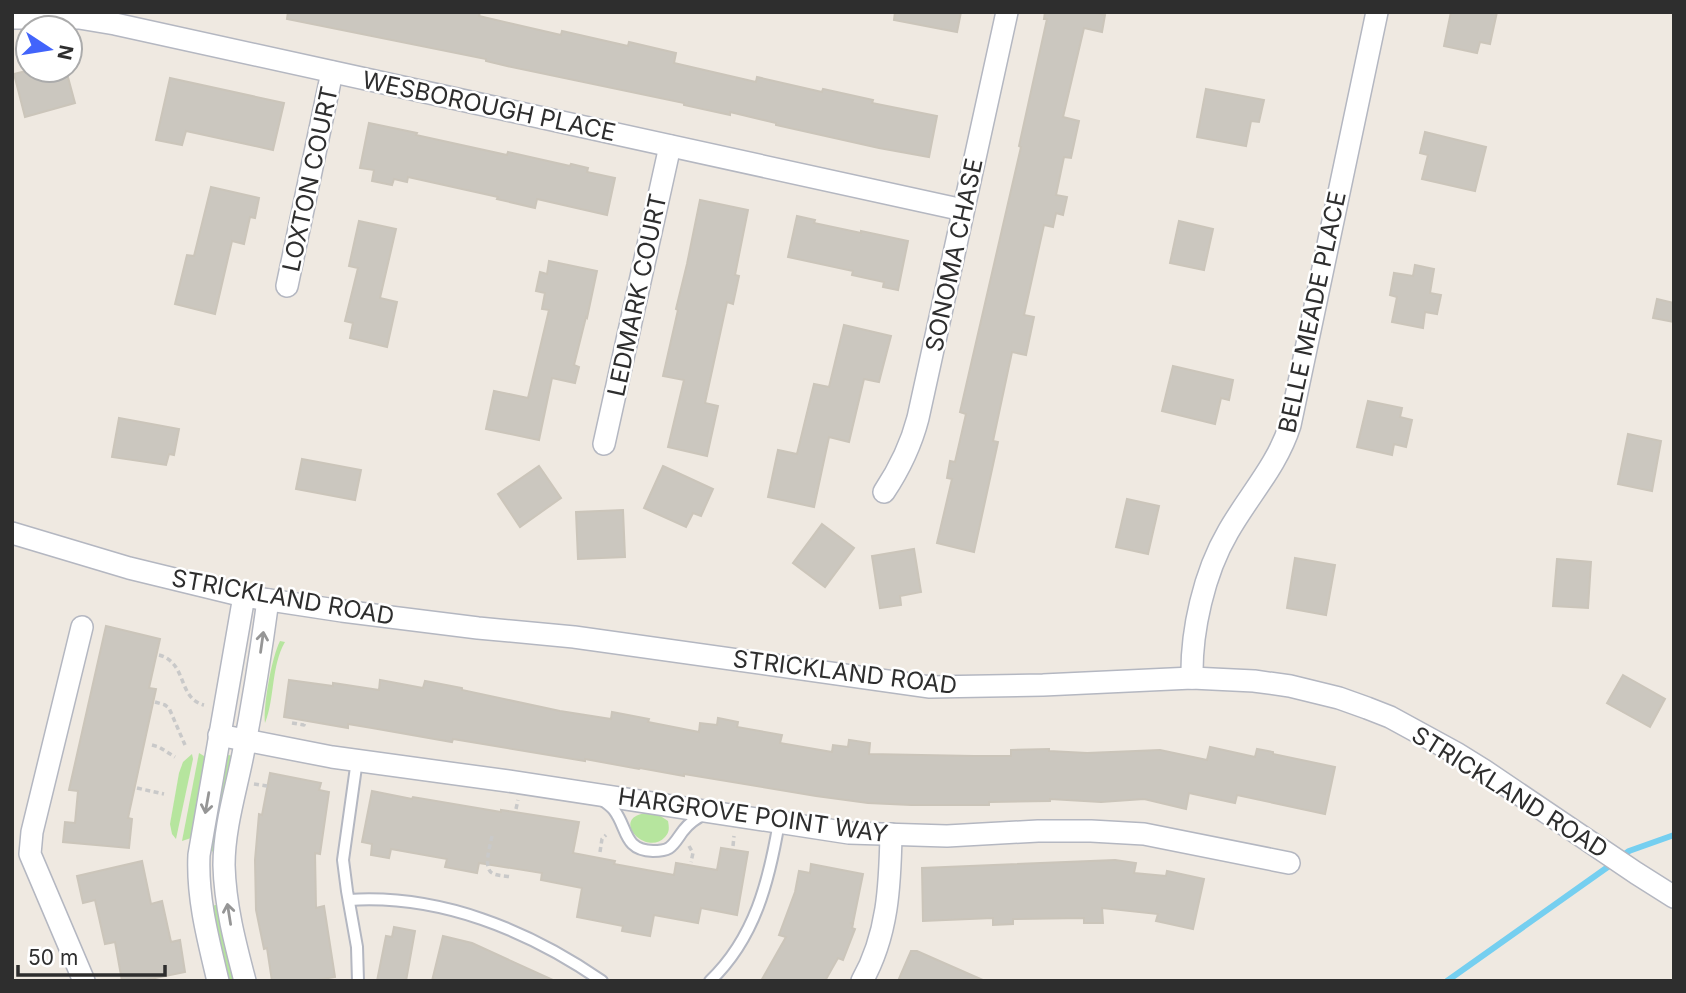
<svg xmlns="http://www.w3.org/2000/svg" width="1686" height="993" font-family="Inter,sans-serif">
<rect width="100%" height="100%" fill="#efe9e1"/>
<g fill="#b6e59e">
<path d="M280,641L285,642C271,666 275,697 265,723C263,706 272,656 280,641Z"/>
<path d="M199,753L204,756L206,760L193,835L191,838L182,841Z"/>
<path d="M192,754L193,759L176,839L172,834L170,824L179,773L183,762Z"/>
<path d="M229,755L232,756L217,852L214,853L210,849L226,756Z"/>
<path d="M648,813L659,815L668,821C669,827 670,832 665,837C646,858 608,816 648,813Z"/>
<path d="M215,905H218L237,981H227L212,907Z"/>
</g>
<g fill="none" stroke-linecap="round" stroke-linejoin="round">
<g stroke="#75cff0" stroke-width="6">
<path d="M1621,857L1629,851L1674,835"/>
<path d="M1447,981L1612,864"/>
</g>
</g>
<g fill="#cbc7bf" stroke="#cbc5ba" stroke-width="2">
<path d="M288,12H480L479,16L561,35L562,31L628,46L629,42L676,53L674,63L756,82L757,77L822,92L823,89L873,100L872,103L937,116L929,157L879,148L776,125V123L730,112V115L684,105V103L507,66L486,61V59L287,19Z"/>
<path d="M895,12H961L957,32L894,20Z"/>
<path d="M1045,12H1092L1105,15L1102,32L1084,28L1063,117L1079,121L1071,158L1064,157L1056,195L1067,197L1063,215L1056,213L1053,227L1044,225L1024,315L1034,317L1026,355L1012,352L993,441L998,442L974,552L937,543L952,479L947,478L950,461L955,462L966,414L960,412L1021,147L1019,146L1047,19H1044Z"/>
<path d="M1451,12H1497L1490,44L1480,42L1477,53L1444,46Z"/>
<path d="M30,70H66L75,103L25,117L14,74Z"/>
<path d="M170,78L284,103L273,150L186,131L182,145L156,140Z"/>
<path d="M1206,89L1264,100L1259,122L1251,121L1246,146L1197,137Z"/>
<path d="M369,123L417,133L416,135L507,155L508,152L570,166L571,164L588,168L587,172L615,178L607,215L537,199L535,208L497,199L498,197L408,177L407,182L394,179L392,185L372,181L374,170L360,168Z"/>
<path d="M1425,132L1486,147L1475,191L1422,179L1428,155L1420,153Z"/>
<path d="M211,187L259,198L255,218L250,217L244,244L232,241L215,314L175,304L187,255L194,256Z"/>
<path d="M700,200L748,210L735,275L739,276L733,304L727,302L705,403L718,406L707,456L668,447L684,380L663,376L678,310L676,309L687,264Z"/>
<path d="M797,216L815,220L814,223L861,233V231L908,241L898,290L883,287L884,282L852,275L853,271L788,257Z"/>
<path d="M359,221L396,229L380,298L397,302L387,347L350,338L353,323L345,321L358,268L349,266Z"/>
<path d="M1179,221L1213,229L1204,270L1170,263Z"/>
<path d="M549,261L597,271L587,318L586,317L574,365L579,367L575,383L552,378L539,440L486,429L494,391L528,398L549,310L542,309L545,293L536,291L540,272L547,274Z"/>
<path d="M1415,265L1434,269L1430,293L1441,295L1437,314L1425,312L1423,328L1392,322L1397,297L1390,295L1394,273L1413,276Z"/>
<path d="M1657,299L1674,303V322L1653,318Z"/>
<path d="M844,325L891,336L879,382L864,379L849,442L829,437L814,507L768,497L778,450L797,454L814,384L829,387Z"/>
<path d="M1173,366L1233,380L1229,400L1221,398L1215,424L1162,411Z"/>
<path d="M1368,401L1402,408L1400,417L1412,420L1406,447L1394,444L1392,455L1357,447Z"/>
<path d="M119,418L179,429L174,455L169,454L166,465L112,457Z"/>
<path d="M1628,434L1661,441L1652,491L1618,484Z"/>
<path d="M302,459L361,470L355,500L296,489Z"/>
<path d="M539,466L561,498L520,527L498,494Z"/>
<path d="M663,466L713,489L701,516L693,513L686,527L644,508Z"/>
<path d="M1127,499L1159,506L1148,554L1116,547Z"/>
<path d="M623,510L625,557L578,559L576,512Z"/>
<path d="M822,524L854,548L825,587L793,563Z"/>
<path d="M914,549L921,592L900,596L901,605L880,608L872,556Z"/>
<path d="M1295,558L1335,565L1326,615L1287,608Z"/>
<path d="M1557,559L1591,562L1588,608L1553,606Z"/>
<path d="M106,626L160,639L149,688L156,689L128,818L132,819L129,848L63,842L65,822L75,823L78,791L69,790Z"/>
<path d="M1623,675L1665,699L1650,727L1607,703Z"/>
<path d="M289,680L333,686V683L379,690L380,680L423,688L425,681L462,688V690L560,711L611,719L612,712L649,719L648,722L699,732L700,723L717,725L718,718L738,722L737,727L782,735L780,743L832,752L833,745L848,747L849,740L870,743L869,754L974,756H1011V750L1049,749V751L1087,753L1160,750L1207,760L1210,747L1255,757L1257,749L1273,752V754L1335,767L1325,814L1237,795L1235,803L1189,793L1186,809L1144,799L1101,802L1050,799V801L989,802V805H911L868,803L816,796L684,774V776L640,768L639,769L585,759V761L453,739L452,742L372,728L348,724V728L284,717Z"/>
<path d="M270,773L321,783L319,790L329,792L320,854L315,853L316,908L324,906L335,977L311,981H272L267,948L264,949L256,910L255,860L259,814L262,815Z"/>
<path d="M372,791L412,799L413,797L501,812V810L579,822L573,853L615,861L614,864L674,875L676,863L717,870L721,848L748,852L737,915L701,908L698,923L654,915L650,936L622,931L623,926L577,917L582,888L541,880L542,873L479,863L477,873L445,867L447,859L391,849L389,858L371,855L372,844L362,842Z"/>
<path d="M1115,860L1136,863L1134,873L1166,876L1167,871L1204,879L1193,929L1156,921L1158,914L1102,908L1103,923H1084V918L1013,919V924L993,925V918L923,921L922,868Z"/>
<path d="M142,861L151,904L162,901L171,942L180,940L185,972L141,981H122L115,942L105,944L95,900L83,903L77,876Z"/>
<path d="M811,864L863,874L853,923H850L853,924L852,928L855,929L843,960L838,958L825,981H761L786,937L779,935L795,892L799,871L810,873Z"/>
<path d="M394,927L415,931L406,981H377L386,936L392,937Z"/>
<path d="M443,936L472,943L555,981H432Z"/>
<path d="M911,951H917L985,981H898Z"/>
</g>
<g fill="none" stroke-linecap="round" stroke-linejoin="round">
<g stroke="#b4b7c1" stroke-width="14">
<g id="service">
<path d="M357,760L343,860L347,891L357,947L358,981"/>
<path d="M601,799C606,803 611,806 614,810C628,828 623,850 653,851C658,851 664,851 669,848C675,844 679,836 683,831C689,823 696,818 705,814"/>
<path d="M349,900C440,894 528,930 602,981"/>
<path d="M710,981C755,938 769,881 779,822"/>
</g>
</g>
<g stroke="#b4b7c1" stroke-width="24">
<g id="minor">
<path d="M12,18H79L115,24L963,210"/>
<path d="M287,286L332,72"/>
<path d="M604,444L670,146"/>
<path d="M884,492C900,468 911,445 918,418L1007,12"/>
<path d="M12,533L129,568L244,596L342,611L478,628L574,637L930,687L1043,685L1192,678L1254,681L1290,686L1339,698L1367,708L1390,717L1456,753L1485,771L1636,873L1674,897"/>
<path d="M82,627L32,832L30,854L84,981"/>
<path d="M1192,678C1191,631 1204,573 1228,532C1249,495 1277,466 1290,425L1377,12"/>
<path d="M219,735L332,757L508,781L849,833L947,836L1038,831H1091L1144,834L1289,863"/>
<path d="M218,981C208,939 197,898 199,855L244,596"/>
<path d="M245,981C235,943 225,905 224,865C224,828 236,790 243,754C253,702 261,652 268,600"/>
<path d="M862,981C888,935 890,885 891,834"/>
</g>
</g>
<g stroke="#c9c9c9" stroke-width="3.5" stroke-dasharray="5 3.5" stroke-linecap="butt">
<path d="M159,655C188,663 177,698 204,705"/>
<path d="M155,702L165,705L169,708L185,745"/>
<path d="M292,723L304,725L305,720"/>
<path d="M152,745L159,747L175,757"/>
<path d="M254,784L267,786"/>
<path d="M137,788L164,794"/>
<path d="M516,809L518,800"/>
<path d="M492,836C490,847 482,870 494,874C500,876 507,876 512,877"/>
<path d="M689,846L693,853L691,862"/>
<path d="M733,846L734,836"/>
<path d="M600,852L602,839L606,835"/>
</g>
<use href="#service" stroke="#fff" stroke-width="10"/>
<use href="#minor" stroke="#fff" stroke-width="21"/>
</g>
<defs><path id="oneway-shaft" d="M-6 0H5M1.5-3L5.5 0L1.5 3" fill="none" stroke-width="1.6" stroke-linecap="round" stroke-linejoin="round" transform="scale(1.75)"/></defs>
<g stroke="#969696">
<use href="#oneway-shaft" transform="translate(262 642) rotate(-82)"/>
<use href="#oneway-shaft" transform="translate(207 803) rotate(100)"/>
<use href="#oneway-shaft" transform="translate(229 914) rotate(-99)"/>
</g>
<g text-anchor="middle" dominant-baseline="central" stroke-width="5" stroke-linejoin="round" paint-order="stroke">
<g font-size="24" fill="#2e2e2e" stroke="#fff">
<text transform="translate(489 106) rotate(12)">WESBOROUGH PLACE</text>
<text transform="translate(310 179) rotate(-78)">LOXTON COURT</text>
<text transform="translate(954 255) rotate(-78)">SONOMA CHASE</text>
<text transform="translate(637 295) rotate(-78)">LEDMARK COURT</text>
<text transform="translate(1312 312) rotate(-78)">BELLE MEADE PLACE</text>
<text transform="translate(283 597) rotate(10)">STRICKLAND ROAD</text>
<text transform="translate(845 672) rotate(7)">STRICKLAND ROAD</text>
<text transform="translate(1510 792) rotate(32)">STRICKLAND ROAD</text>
<text transform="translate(753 815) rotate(8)">HARGROVE POINT WAY</text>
</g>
</g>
<rect width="1686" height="993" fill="none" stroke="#2e2e2e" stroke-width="28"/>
<g transform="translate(49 49) rotate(102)"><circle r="33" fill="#ffffff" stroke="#ababab" stroke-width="2"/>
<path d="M0-5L12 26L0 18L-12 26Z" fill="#4264fb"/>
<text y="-10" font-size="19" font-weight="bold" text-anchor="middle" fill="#2e2e2e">N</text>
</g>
<path d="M18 965v10h147v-10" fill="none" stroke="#2e2e2e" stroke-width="3.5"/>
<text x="28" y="965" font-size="21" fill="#2e2e2e" stroke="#ffffff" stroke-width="5" paint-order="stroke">50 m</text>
</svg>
